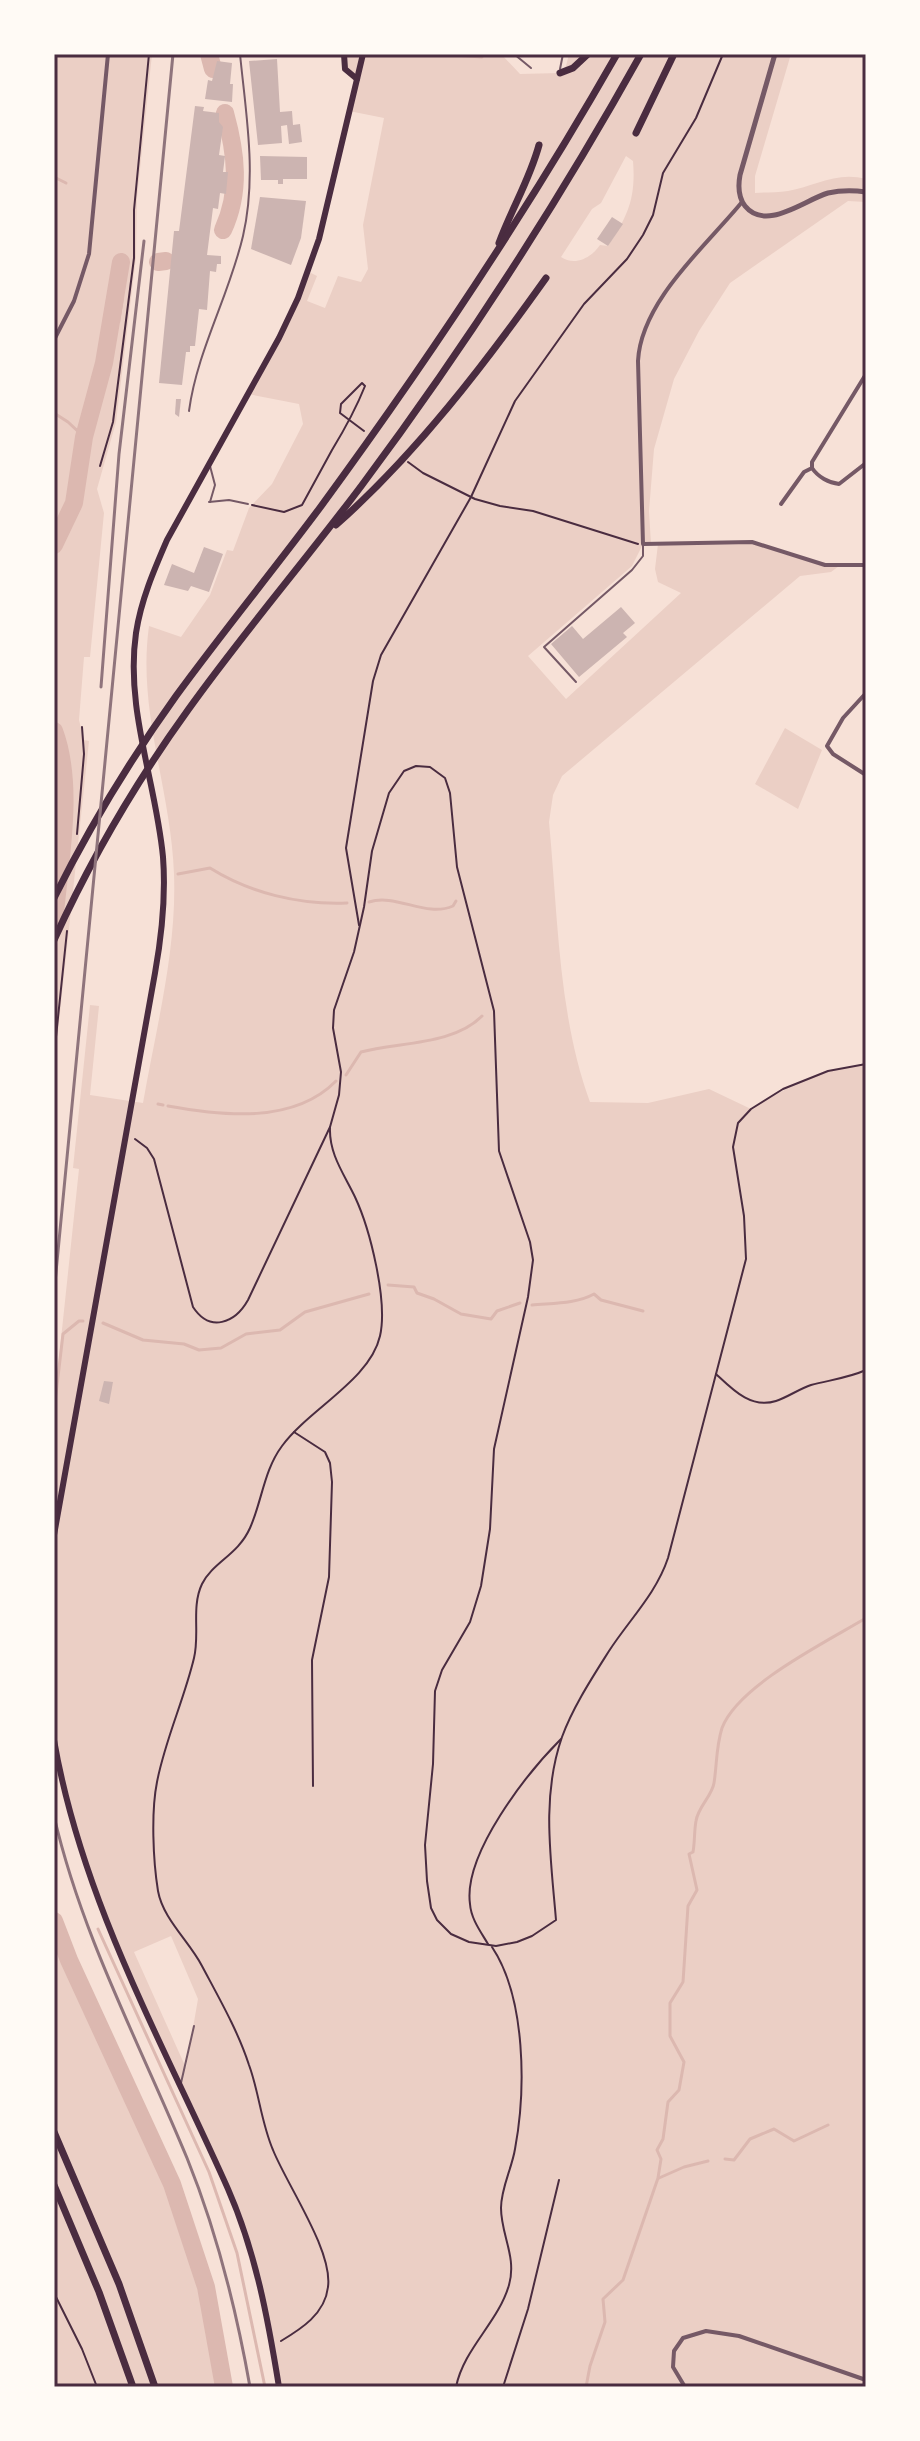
<svg xmlns="http://www.w3.org/2000/svg" width="920" height="2441" font-family="Manrope,sans-serif">
<rect width="100%" height="100%" fill="#f7e1d7"/>
<g fill="#ebcfc5" fill-rule="evenodd">
<path d="M54,54H152L137,198L136,257L116,422L97,489L104,513L90,657H84L79,720L84,740L89,741L54,1069Z"/>
<path d="M344,54H501L520,74L560,73L566,66L569,54H791L755,176V193C766,192 777,193 788,191C815,186 837,171 866,179V202L848,201L730,283L699,331L674,379L654,449L649,511L651,544H643L632,566L528,656L566,699L681,593L658,582L655,569L658,544L752,542L783,554L839,566L831,572L800,576L562,776L553,795L549,822C558,915 558,1015 590,1102L648,1103L709,1089L751,1109C787,1087 823,1069 866,1064V2387H279L269,2322L243,2225L92,1886L54,1740V1405L79,1169L73,1168L90,1005L99,1006L90,1095L143,1103C156,1028 177,950 174,874C171,789 137,711 149,626L181,637L210,595L227,550L233,551L249,508L272,484L303,424L299,404L248,394L309,272L317,276L307,301L325,308L338,276L361,282L368,269L363,225L384,118L349,111L357,79L348,72ZM626,156L633,161C636,198 628,216 608,246L600,245C592,257 575,267 561,257L592,209L601,203ZM171,1936L198,1999L186,2068L134,1952Z"/>
<path d="M785,728L822,750L798,809L755,784Z"/>
<path d="M54,1936L161,2171L194,2262L222,2387H54Z"/>
</g>
<path fill="#dcb8b0" d="M107,295L124,298L120,323L103,320Z"/>
<g fill="none" stroke-linecap="round" stroke-linejoin="round">
<g stroke="#dcb8b0" stroke-width="3">
<path d="M440,54L482,57"/>
<path d="M54,177L66,183"/>
<path d="M54,413L68,422L84,437"/>
<path d="M178,874L210,868C250,893 299,905 347,903"/>
<path d="M369,902C396,893 426,918 453,906L456,901"/>
<path d="M346,1075L361,1052C399,1042 454,1045 482,1016"/>
<path d="M158,1104L163,1105"/>
<path d="M168,1106C223,1116 294,1124 336,1081"/>
<path d="M388,1285L414,1287L417,1293L434,1299L461,1314L491,1319L497,1311L520,1303"/>
<path d="M532,1305C553,1303 576,1304 594,1294L601,1300L643,1311"/>
<path d="M103,1323L143,1340L184,1344L199,1350L221,1348L246,1334L280,1330L305,1312L369,1294"/>
<path d="M54,1411L63,1334L79,1321H83"/>
<path d="M98,1929L209,2172L237,2253L265,2387"/>
<path d="M865,2133H866"/>
<path d="M725,2159L734,2160L750,2139L774,2129L794,2141L828,2125"/>
<path d="M659,2178L684,2167L708,2161"/>
<path d="M586,2387L590,2366L605,2322L603,2299L623,2280L658,2178L661,2159L657,2150L663,2139L668,2102L679,2090L684,2062L670,2036V2003L683,1982L688,1906L697,1890L689,1854L693,1852C695,1841 694,1832 696,1821C698,1807 712,1796 714,1783C717,1764 716,1747 722,1728C738,1685 828,1641 866,1618"/>
</g>
<g stroke="#dcb8b0" stroke-width="18">
<path d="M209,54L213,69"/>
<path d="M223,230C241,191 236,153 225,113"/>
<path d="M158,262L166,261"/>
<path d="M54,545L74,503L84,437L104,363L121,262"/>
<path d="M54,731C75,787 59,863 54,923"/>
<path d="M54,1921L69,1960L172,2184L206,2287L224,2387"/>
</g>
</g>
<g fill="#ccb4b1">
<path d="M277,59L280,112L292,111L293,125L300,124L302,142L289,144L287,125L281,126L282,143L258,145L249,61Z"/>
<path d="M217,61L232,63L230,84H233L232,102L205,99L208,80L212,81Z"/>
<path d="M195,106L204,107L203,111L219,113V122L223,127L219,155L225,156L223,172H228L226,194L220,193L218,209L213,208L207,255L221,256V264H217L216,272L210,271L207,310L199,309L195,346H190V352H186L182,385L159,383L174,231H179Z"/>
<path d="M260,156L307,157V179H283V184H278V180H261Z"/>
<path d="M260,197L306,201L301,238L291,265L251,249Z"/>
<path d="M612,217L623,224L608,246L597,239Z"/>
<path d="M176,399H181L179,417L175,414Z"/>
<path d="M204,547L223,554L209,592L191,586L188,591L164,585L172,564L194,573Z"/>
<path d="M621,607L635,623L623,633L627,637L579,677L551,644L572,626L583,639Z"/>
<path d="M104,1381L113,1382L109,1404L99,1401Z"/>
</g>
<g fill="none" stroke-linecap="round" stroke-linejoin="round">
<g stroke="#4a2c40" stroke-width="2">
<path d="M408,462L423,473L475,499L500,506L533,511L638,544"/>
<path d="M100,466L113,422L134,258V210L149,54"/>
<path d="M252,505L284,512L302,505L332,450C346,427 355,411 365,386L362,383L341,404L340,413L364,431"/>
<path d="M77,834L84,754L82,727"/>
<path d="M359,925L346,848L373,681L381,655L471,497L515,401L584,304L627,259L643,235L653,215L663,173L696,118L723,54"/>
<path d="M54,1056L67,931"/>
<path d="M135,1139L147,1148L154,1159L193,1307C210,1333 235,1323 248,1300L330,1127L339,1095L341,1072L333,1028L334,1010L354,952L364,907L372,851L389,793L404,771L416,766L430,767L445,778L450,793L457,867L494,1011L499,1151L530,1242L533,1260L528,1297L494,1449L490,1529L481,1586L470,1622L442,1670L435,1691L433,1764L425,1845L427,1881L431,1908L437,1920L451,1934L469,1942L496,1946L517,1942L532,1936L556,1920C551,1859 541,1797 562,1737C573,1707 592,1678 609,1651C629,1620 656,1594 668,1558L746,1259L744,1216L733,1147L738,1123L751,1109L783,1089L828,1071L866,1064"/>
<path d="M716,1374C733,1390 751,1409 776,1401C788,1397 799,1389 811,1385C830,1380 848,1378 866,1370"/>
<path d="M294,1432L325,1452L330,1463L332,1482L329,1577L312,1660L313,1786"/>
<path d="M488,1944C481,1932 471,1919 470,1904C463,1854 527,1773 561,1739"/>
<path d="M54,2293L82,2349L97,2387"/>
<path d="M281,2341C301,2329 325,2314 328,2287C333,2251 287,2185 273,2150C261,2122 259,2092 249,2065C238,2031 219,1998 202,1966C189,1941 163,1919 158,1891C153,1860 151,1812 157,1782C165,1740 184,1700 194,1658C200,1634 191,1607 202,1584C213,1562 238,1555 250,1528C262,1501 264,1470 282,1446C309,1409 370,1380 380,1336C388,1301 370,1229 355,1197C344,1174 329,1154 330,1128"/>
<path d="M456,2387C464,2348 498,2323 509,2285C517,2257 501,2235 501,2208C501,2188 512,2168 515,2149C526,2090 526,1998 492,1947"/>
<path d="M503,2387L528,2309L559,2180"/>
</g>
<g stroke="#755966" stroke-width="2">
<path d="M514,54L531,68"/>
<path d="M560,69L563,54"/>
<path d="M189,411C197,351 229,296 243,236C257,175 246,115 240,54"/>
<path d="M210,466L215,485L210,502"/>
<path d="M209,502L229,500L248,504"/>
<path d="M576,682L544,647L632,570L643,556V545"/>
<path d="M181,2083L194,2026"/>
</g>
<g stroke="#755966" stroke-width="4">
<path d="M742,202C706,246 641,301 638,361L643,544L752,542L825,565H866"/>
<path d="M54,340L74,301L89,254L108,54"/>
<path d="M812,468C818,477 829,483 839,484L866,463"/>
<path d="M781,504L804,472L812,468V462L866,374"/>
<path d="M866,693L843,718L827,746L833,754L866,775"/>
<path d="M685,2387L673,2367L674,2351L683,2338L706,2331L739,2336L866,2380"/>
</g>
<path stroke="#755966" stroke-width="5" d="M775,54L740,175C738,186 738,197 745,206C766,232 804,200 828,193C841,190 853,190 866,192"/>
<path stroke="#4a2c40" stroke-width="6" d="M344,54L345,69L357,79"/>
<g stroke="#4a2c40" stroke-width="6">
<path d="M54,1535L155,973C162,934 166,896 163,857C156,782 125,709 136,633C141,600 154,570 167,540L279,338L298,298L319,239L363,54"/>
<path d="M54,1740C82,1901 162,2041 228,2189C256,2253 268,2319 279,2387"/>
</g>
<g stroke="#4a2c40" stroke-width="7">
<path d="M560,73L573,68L588,54"/>
<path d="M636,133L674,54"/>
<path d="M499,243C511,210 530,179 539,145"/>
<path d="M336,525C416,454 484,365 546,278"/>
<path d="M54,898C89,828 130,760 176,696C222,633 272,572 319,509C426,363 527,212 617,54"/>
<path d="M54,940C91,859 136,782 188,710C243,633 305,561 362,485C464,348 558,203 641,54"/>
<path d="M54,2132L119,2284L155,2387"/>
<path d="M54,2185L99,2292L133,2387"/>
</g>
<g stroke="#8f747c" stroke-width="3">
<path d="M101,687L119,454L144,241"/>
<path d="M54,1293L173,54"/>
<path d="M54,1816C82,1937 140,2044 187,2158C217,2232 236,2308 250,2387"/>
</g>
</g>
<rect width="920" height="2441" fill="none" stroke="#fffaf5" stroke-width="112"/>
<rect x="56" y="56" width="808" height="2329" fill="none" stroke="#4a2c40" stroke-width="3"/>
</svg>
